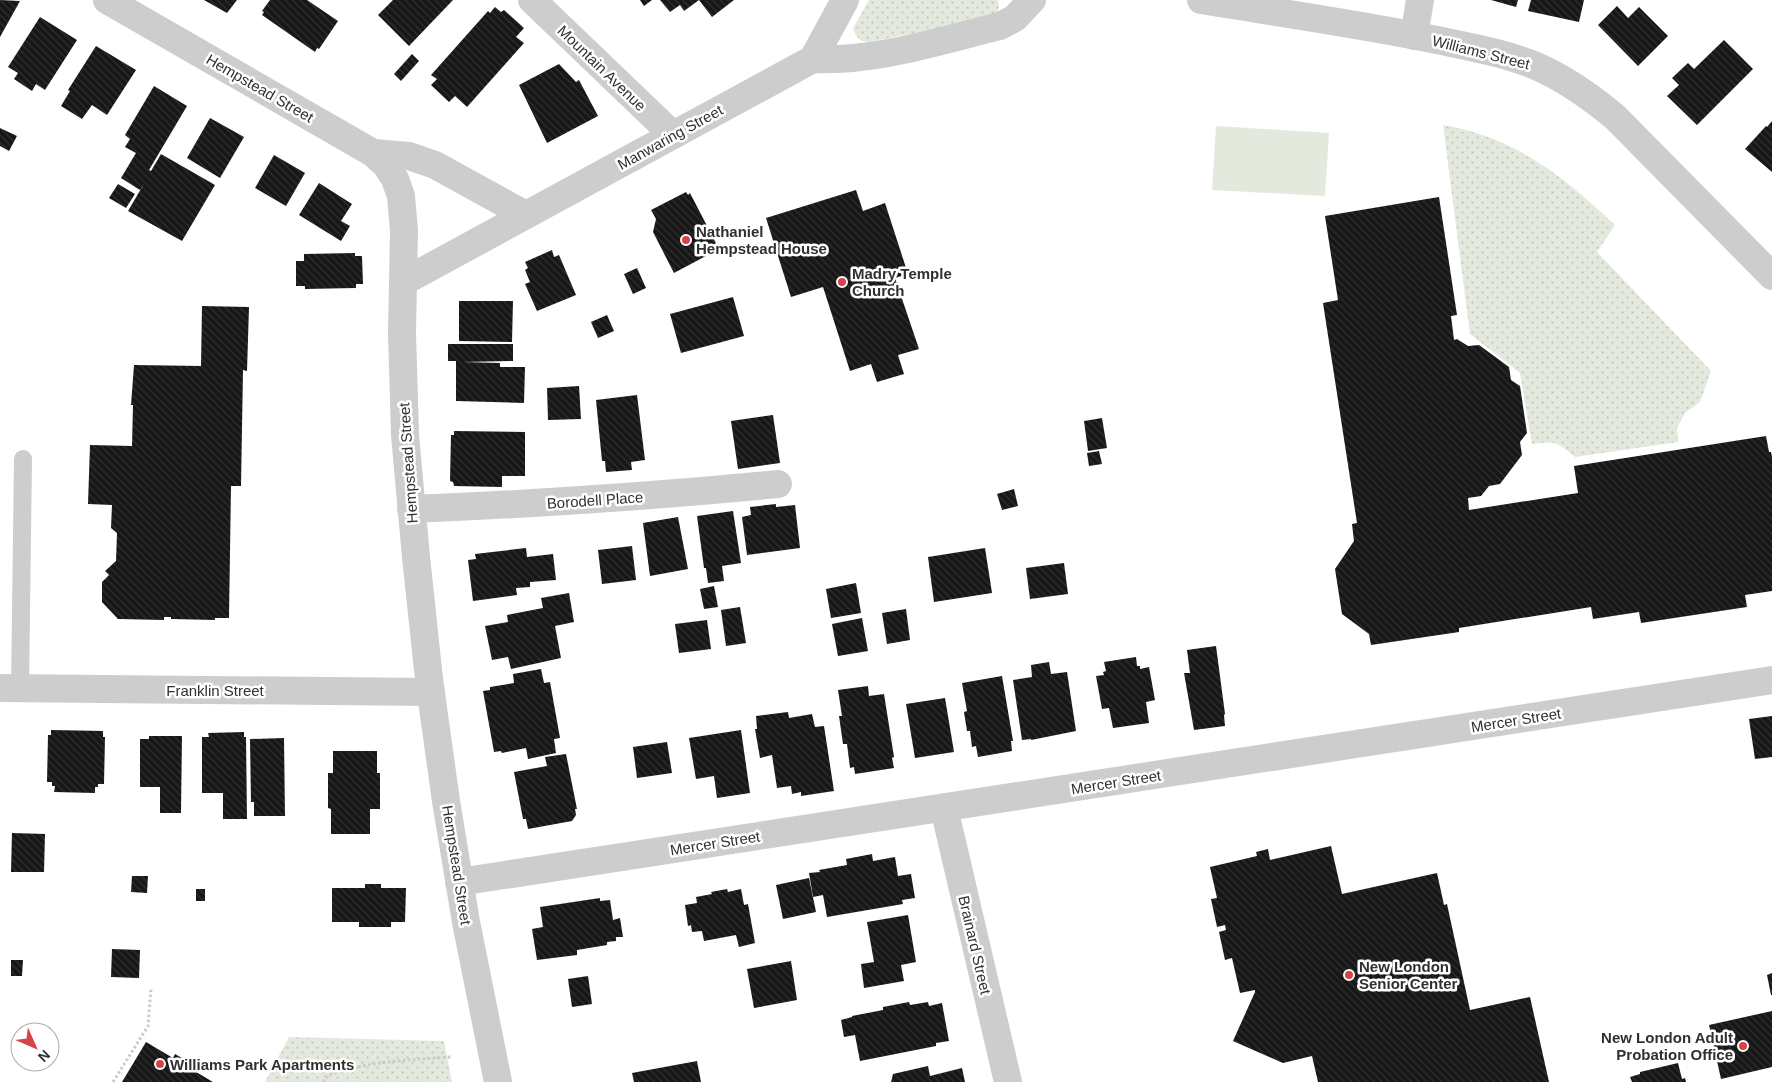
<svg xmlns="http://www.w3.org/2000/svg" width="1772" height="1082" font-family="Helvetica,sans-serif">
<defs>
<pattern id="park-dots" width="8" height="8" patternUnits="userSpaceOnUse" patternTransform="scale(1.25)"><rect width="8" height="8" fill="#e3e9dd"/><path d="M2 2h.1M6 6h.1" fill="none" stroke="#c3c8be" stroke-width="1.8" stroke-linecap="round"/></pattern>
<pattern id="building-back-hatch" width="6" height="6" patternUnits="userSpaceOnUse" patternTransform="scale(1.25)"><rect width="6" height="6" fill="#171717"/><path d="M-1 5l2 2M0 0l6 6M5-1l2 2" fill="none" stroke="#303030"/></pattern>
</defs>
<rect width="100%" height="100%" fill="#fff"/>
<g fill="url(#park-dots)">
<path d="M869,0H998L999,7L997,13L986,19L869,42C859,41 856,38 853,28Z"/>
<path d="M1443,125C1517,138 1562,176 1615,225L1597,252L1711,371L1700,402L1685,413L1677,428L1678,442L1575,457C1556,441 1557,441 1532,444L1520,373L1470,334Z"/>
<path d="M289,1037L444,1041L452,1082H265Z"/>
</g>
<path fill="#e3e9dd" d="M1216,126L1329,133L1325,196L1212,190Z"/>
<g fill="url(#building-back-hatch)">
<path d="M0,0L20,1L0,37Z"/>
<path d="M204,0H237L227,13Z"/>
<path d="M270,0H307L338,21L319,49L317,48L315,52L262,15L264,12L262,11Z"/>
<path d="M393,0H453L409,46L378,15Z"/>
<path d="M640,0H652L644,6Z"/>
<path d="M660,0H734L712,17L699,0L684,11L680,5L670,12Z"/>
<path d="M1491,0H1518L1516,7Z"/>
<path d="M1531,0H1584L1579,22L1528,11Z"/>
<path d="M1617,6L1628,18L1639,7L1668,36L1638,66L1598,25Z"/>
<path d="M495,7L501,12L504,10L524,28L516,37L524,43L467,107L455,96L449,102L431,85L437,79L431,75L488,11L490,13Z"/>
<path d="M40,17L77,40L45,90L36,84L32,91L14,79L18,73L8,67Z"/>
<path d="M1724,40L1753,69L1697,125L1667,96L1679,85L1672,78L1688,63L1694,69Z"/>
<path d="M96,46L136,70L107,115L92,105L82,119L61,106L70,91L68,90Z"/>
<path d="M412,54L419,61L401,81L394,74Z"/>
<path d="M559,64L576,82L579,80L598,116L547,143L519,85Z"/>
<path d="M154,86L187,106L149,170L151,171L161,154L215,185L182,241L128,211L145,182L140,190L121,178L136,153L125,147L130,139L125,135Z"/>
<path d="M210,118L244,137L220,178L187,158Z"/>
<path d="M1772,121V172L1745,149L1766,126L1767,127Z"/>
<path d="M0,128L17,136L9,151L0,146Z"/>
<path d="M274,155L305,173L286,206L255,188Z"/>
<path d="M319,183L352,204L341,221L350,226L341,241L299,215Z"/>
<path d="M118,184L135,194L126,208L109,198Z"/>
<path d="M856,190L863,211L885,203L908,274L895,278L919,349L898,355L904,374L877,382L871,364L850,371L823,287L791,297L766,218Z"/>
<path d="M686,192L688,195L690,193L719,249L674,273L653,232L656,219L651,210Z"/>
<path d="M1439,197L1457,315L1451,316L1454,340L1457,339L1468,346L1479,345L1509,367L1511,380L1520,386L1527,433L1520,442L1522,455L1500,484L1489,486L1481,496L1468,498L1469,510L1578,493L1574,466L1766,436L1769,452H1771L1772,457V591L1745,595L1747,607L1641,623L1639,612L1593,619L1591,607L1459,628V632L1371,645L1369,634L1342,614L1335,569L1354,541L1352,524L1357,523L1323,303L1338,300L1325,216Z"/>
<path d="M552,250L554,257L559,255L576,295L537,311L525,284L530,282L525,270L528,268L525,262Z"/>
<path d="M355,253V256H362L363,284H356V288L305,289V286H296V261H304V254Z"/>
<path d="M637,268L646,288L633,294L624,274Z"/>
<path d="M733,297L744,336L681,353L670,314Z"/>
<path d="M459,301H513L512,342L459,341Z"/>
<path d="M202,306L249,307L247,371L243,370L241,486H231L229,618H215V620L171,619V617H164V620L118,619L102,602V582L109,575L105,571L116,561L117,533L111,528L112,505L88,504L90,445L132,446L133,405H131L134,365L201,366Z"/>
<path d="M607,315L614,331L598,338L591,322Z"/>
<path d="M448,344H513V361L463,362L500,363V367H525L524,403L456,401V361H448Z"/>
<path d="M579,386L581,419L548,420L547,388Z"/>
<path d="M637,395L645,460L631,462L632,470L606,472L605,461H602L596,400Z"/>
<path d="M773,415L780,463L738,469L731,421Z"/>
<path d="M1102,418L1107,448L1088,451L1084,421Z"/>
<path d="M454,431L525,432V476H502V487L454,486L453,482L450,481L451,435H454Z"/>
<path d="M1099,451L1102,464L1089,466L1087,453Z"/>
<path d="M1014,489L1018,506L1002,510L997,494Z"/>
<path d="M776,504V507L795,505L800,548L747,555L742,517L751,515L750,507Z"/>
<path d="M733,511L741,563L722,566L724,581L708,583L706,568H704L697,516Z"/>
<path d="M678,517L688,569L650,576L643,523Z"/>
<path d="M632,546L636,580L602,584L598,550Z"/>
<path d="M526,548L527,557L553,554L556,580L530,582V587L516,588L517,595L473,601L468,560L476,559L475,554Z"/>
<path d="M985,548L992,593L934,602L928,557Z"/>
<path d="M1064,563L1068,594L1030,599L1026,568Z"/>
<path d="M856,583L861,613L831,618L826,589Z"/>
<path d="M714,586L718,607L704,609L700,589Z"/>
<path d="M569,593L574,622L555,626L561,658L511,669L508,657L492,660L485,626L508,622L507,615L543,608L541,598Z"/>
<path d="M740,607L746,643L726,646L721,610Z"/>
<path d="M906,609L910,640L887,644L882,613Z"/>
<path d="M862,618L868,651L838,656L832,624Z"/>
<path d="M707,620L711,649L679,653L675,624Z"/>
<path d="M1216,646L1225,714L1224,715L1225,726L1194,730L1184,673H1190L1187,650Z"/>
<path d="M1136,657L1137,666H1140V669L1149,667L1155,700L1146,702L1149,723L1113,728L1109,708L1102,709L1096,676L1104,675L1103,672L1106,671L1104,662Z"/>
<path d="M1049,662L1051,674L1067,672L1076,731L1031,740V739L1022,740L1013,680L1032,677L1031,665Z"/>
<path d="M541,669L544,683L550,682L560,738L554,739L556,753L528,759L526,748L502,753L501,751L494,752L483,691L490,690V687L514,683L513,674Z"/>
<path d="M1002,676L1013,741H1011L1012,751L978,757L976,746L972,747L970,731H967L964,712L967,711L962,683Z"/>
<path d="M868,686L869,696L884,694L894,757L892,758L894,768L855,774L854,767L850,768L847,744H843L839,716H842L838,690Z"/>
<path d="M945,698L954,752L915,758L906,704Z"/>
<path d="M788,712L789,718L812,714L815,727L824,726L834,791L801,796V792L792,794L791,786L777,788L772,755L760,758L755,729H757L756,716Z"/>
<path d="M1772,716V757L1755,759L1749,719Z"/>
<path d="M51,730L103,731V737H105L104,784H98V787H95V793L54,792L55,786H52V782H47L48,735H51Z"/>
<path d="M741,730L750,793L717,798L714,776L696,779L689,738Z"/>
<path d="M244,732V737H246L247,819H223V793H202V737H209L208,733Z"/>
<path d="M149,736H182L181,813H160V787H140V739H149Z"/>
<path d="M284,738L285,816H254V802H251L250,739Z"/>
<path d="M667,742L672,773L637,778L633,747Z"/>
<path d="M333,751H377V773H380V809H370V834H331V809L328,808V773H333Z"/>
<path d="M566,754L577,809H575L576,815L572,821L528,829L526,819H523L514,772L547,766L545,757Z"/>
<path d="M12,833L45,834L44,872H11Z"/>
<path d="M1331,846L1342,894L1437,873L1444,905L1447,904L1470,1010L1530,997L1549,1082H1318L1312,1056L1283,1063L1233,1041L1255,992V990L1240,993L1232,958L1225,960L1219,932L1226,930L1225,925L1217,927L1211,899L1217,898L1210,867L1257,856L1256,852L1268,849L1270,860Z"/>
<path d="M872,854L873,861L895,857L898,876L911,874L915,898L902,900L903,904L827,917L823,895L813,897L809,873L820,872L819,870L847,865L846,859Z"/>
<path d="M132,876H148L147,893L131,892Z"/>
<path d="M809,878L816,912L783,919L776,885Z"/>
<path d="M365,884H381V888H406L405,922H391V927H359V922H332V888H365Z"/>
<rect x="196" y="889" width="9" height="12"/>
<path d="M727,889L728,892L741,889L744,905L748,904L755,943L739,947L736,935L704,941L702,931L692,932L691,925L688,926L685,905L697,903L696,897L712,894L711,892Z"/>
<path d="M600,898V901L610,900L613,920L620,918L623,937H616V941L607,942V945L577,950V955L537,960L532,929L543,927L540,907Z"/>
<path d="M908,915L916,962L901,965L904,981L864,988L861,964L874,962L867,922Z"/>
<path d="M112,949L140,950L139,978L111,977Z"/>
<path d="M11,960H23L22,976H11Z"/>
<path d="M791,961L797,1000L754,1008L747,969Z"/>
<path d="M1772,973V995H1771L1767,975Z"/>
<path d="M588,976L592,1004L572,1007L568,979Z"/>
<path d="M909,1002L910,1005L928,1002L929,1006L942,1003L949,1041L936,1043V1046L860,1061L855,1035L844,1037L841,1020L852,1017V1016L883,1010V1007Z"/>
<path d="M1772,1011V1067L1721,1079L1709,1025Z"/>
<path d="M146,1042L173,1058L175,1054L189,1062L186,1066L213,1082H122Z"/>
<path d="M697,1061L701,1082H634L632,1073Z"/>
<path d="M1678,1063L1682,1079L1685,1078L1686,1082H1632L1630,1077L1640,1074V1072Z"/>
<path d="M928,1066L930,1076L962,1068L965,1082H891L893,1074Z"/>
</g>
<g fill="none" stroke-linecap="round" stroke-linejoin="round">
<g stroke="#cacaca" stroke-width="3" stroke-dasharray="2.5 2.5" stroke-linecap="butt">
<path d="M113,1082L148,1026L151,989"/>
<path d="M324,1082L325,1077C362,1061 412,1060 451,1057"/>
</g>
<path stroke="#cdcdcd" stroke-width="18" d="M20,688L23,459"/>
<g stroke="#cdcdcd" stroke-width="28">
<path d="M107,0L373,153L386,165L395,179L401,196L404,231L402,333L405,435L416,557L429,679L446,801L466,922L498,1082"/>
<path d="M532,0L673,135"/>
<path d="M1414,36L1420,0"/>
<path d="M813,59L845,0"/>
<path d="M373,153L409,156L435,165L526,215"/>
<path d="M403,282L813,59C876,62 939,41 1000,26L1015,18L1032,0"/>
<path d="M411,509C534,504 656,496 778,484"/>
<path d="M0,688L431,692"/>
<path d="M944,808L1008,1082"/>
<path d="M459,882L1772,680"/>
</g>
<path stroke="#cdcdcd" stroke-width="28" d="M1201,0C1280,13 1359,24 1437,40C1470,47 1505,53 1536,66C1566,79 1591,97 1615,117L1772,276"/>
</g>
<g fill="#d74248" stroke="#fff" stroke-width="2">
<circle cx="686" cy="240" r="5"/>
<circle cx="842" cy="282" r="5"/>
<circle cx="1349" cy="975" r="5"/>
<circle cx="1743" cy="1046" r="5"/>
<circle cx="160" cy="1064" r="5"/>
</g>
<g text-anchor="middle" dominant-baseline="central" stroke-width="5" stroke-linejoin="round" paint-order="stroke">
<g font-size="15" fill="#303030" stroke="#fff">
<text transform="translate(1481 52) rotate(14)">Williams Street</text>
<text transform="translate(602 68) rotate(44)">Mountain Avenue</text>
<text transform="translate(260 88) rotate(30)">Hempstead Street</text>
<text transform="translate(670 137) rotate(-29)">Manwaring Street</text>
<text transform="translate(408 463) rotate(-94)">Hempstead Street</text>
<text transform="translate(595 500) rotate(-4)">Borodell Place</text>
<text x="215" y="690">Franklin Street</text>
<text transform="translate(1516 720) rotate(-9)">Mercer Street</text>
<text transform="translate(1116 782) rotate(-9)">Mercer Street</text>
<text transform="translate(715 843) rotate(-9)">Mercer Street</text>
<text transform="translate(457 865) rotate(81)">Hempstead Street</text>
<text transform="translate(975 945) rotate(77)">Brainard Street</text>
</g>
<g font-size="15" font-weight="bold" fill="#303030" stroke="#fff" text-anchor="start">
<text x="696" y="231">Nathaniel<tspan x="696" dy="17">Hempstead House</tspan></text>
<text x="852" y="273">Madry Temple<tspan x="852" dy="17">Church</tspan></text>
<text x="1359" y="966">New London<tspan x="1359" dy="17">Senior Center</tspan></text>
<text x="1733" y="1037" text-anchor="end">New London Adult<tspan x="1733" dy="17">Probation Office</tspan></text>
<text x="170" y="1064">Williams Park Apartments</text>
</g>
</g>
<g transform="translate(35 1047) rotate(135)"><circle r="24" fill="#ffffff" stroke="#acacac"/>
<path d="M0-4L9 19L0 12L-9 19Z" fill="#d74248"/>
<text y="-8" font-size="14" font-weight="bold" text-anchor="middle" fill="#303030">N</text>
</g>
</svg>
